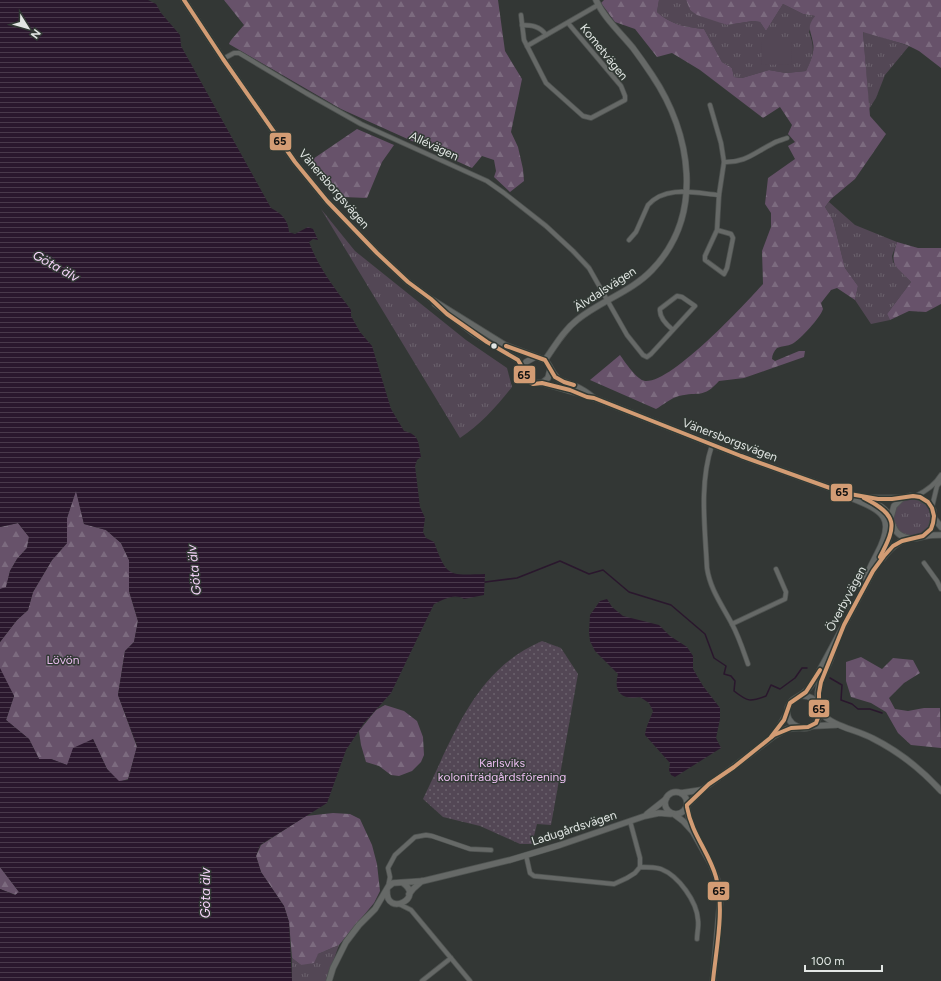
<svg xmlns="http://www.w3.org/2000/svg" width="941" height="981" font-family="Figtree,sans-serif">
<defs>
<pattern id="grass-tufts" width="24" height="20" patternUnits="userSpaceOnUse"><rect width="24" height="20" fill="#534755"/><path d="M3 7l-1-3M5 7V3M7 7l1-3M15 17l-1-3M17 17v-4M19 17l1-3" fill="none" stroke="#6b626d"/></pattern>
<pattern id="forest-firs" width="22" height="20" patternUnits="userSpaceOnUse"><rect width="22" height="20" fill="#67526a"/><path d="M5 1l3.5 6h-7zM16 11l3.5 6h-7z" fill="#7c6b7f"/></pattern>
<pattern id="garden-dots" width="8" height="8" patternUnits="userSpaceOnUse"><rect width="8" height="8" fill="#534755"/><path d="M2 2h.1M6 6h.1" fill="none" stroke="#6b626d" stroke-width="1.8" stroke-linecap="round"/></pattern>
<pattern id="water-rules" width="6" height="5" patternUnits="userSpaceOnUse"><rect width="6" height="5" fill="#2a172d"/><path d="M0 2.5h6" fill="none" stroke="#49394b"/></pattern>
</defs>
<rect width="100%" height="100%" fill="#333735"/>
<g fill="url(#grass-tufts)">
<path d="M659,0H686L690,10L727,25L753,21L760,22L766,31L783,4L803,14L815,16L809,32C815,48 814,56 806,71L786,73L769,70L742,78L734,77L732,68L722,62L704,29C686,27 671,25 657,12Z"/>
<path d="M863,31L909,46L885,75L876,98L869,109Z"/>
<path d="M829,202L855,225L897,242L892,256L893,262L911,282L887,314L890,320L871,324L855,300L858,286L845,268L833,220L825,207Z"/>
<path d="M321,209L355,251L466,340L507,368L512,387C497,406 480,425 460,438Z"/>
<circle cx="912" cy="517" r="19"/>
<path d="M339,945L326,981H292V958L301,965L318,954Z"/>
</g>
<g fill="url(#forest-firs)">
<path d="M224,0H498L505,51L522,79L511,132L518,147L523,169L524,181L510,192L494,177L496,171L494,160L482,156L472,168L341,109L229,44C230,40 240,30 244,25Z"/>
<path d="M604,0H659L657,12C671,25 686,27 704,29L722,62L732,68L734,77L742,78L769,70L786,73L806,71C810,63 815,52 813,43C811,30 806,28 815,16L803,14L783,4L766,31L760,22L753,21L727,25L697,15L690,10L686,0H941V68L919,51L907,45L863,32L870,116L886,134L855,179L831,199L825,207L833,220L845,268L858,286L855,300L837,288L831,290L821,303L823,309C820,318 801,339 792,344C788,346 782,346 777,348C774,351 772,355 772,359L775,361L799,351H805L804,357L744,378L719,381C703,399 699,391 679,396C671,398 663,405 656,409L590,380L620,355C625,362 637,380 645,381C671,384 745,304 763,284L762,251L771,227V213L765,204L768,178L795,159L788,146L795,142L788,134L792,125L780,107L763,118L700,70L672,53L657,57L635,29L615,22L601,3Z"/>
<path d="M357,129L394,145L382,162L367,198L343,197L310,161Z"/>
<path d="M897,242L918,248H941V304L926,312L909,311L890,320L887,314L911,282C895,264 889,267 897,242Z"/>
<path d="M76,490L84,524L106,530L121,543L129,560V591L138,621L134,642L125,651L118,695L137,747L128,779L119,782L107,769L93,739L67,765L51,759H39L29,739L6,720L14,696L0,670V642L17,620L28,610L33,592L52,560L67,543V518Z"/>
<path d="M18,523L29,537L27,548L17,559L10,571L6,588L0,589V527Z"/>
<path d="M861,657L882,669L893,658L913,660L920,673L904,683L889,698L895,709L908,711L924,708H940L941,748L911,745L898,733L886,712L871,703L851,697L846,681V662Z"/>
<path d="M385,705L404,711L417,721L423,737L424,755L421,762L412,771L399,776L391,775L379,766L366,762L361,745L359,731L376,710Z"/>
<path d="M333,813L350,814L360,819L372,845L377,864L380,891L374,903L339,945L318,954L314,963L301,965L292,958L289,922L284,906L261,872L256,856L261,845L306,816Z"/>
<path d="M0,867L19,892L16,895L0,889Z"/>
</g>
<path fill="url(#garden-dots)" d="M542,641L561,648L578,674L551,825L537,824L532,844H520L480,826L443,817L423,799C453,738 474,670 542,641Z"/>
<path fill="#534755" d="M761,42H791L792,64L762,65Z"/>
<g fill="url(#water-rules)">
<path d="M0,0H148L156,4L161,13L180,35L181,46L271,208C282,214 288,220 289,232L295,234L308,227L313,229L318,240L313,239L309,242C318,267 335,289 351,310V316L360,332L372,346L391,409L404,431C420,435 418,442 421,457L417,460L415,466L420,507L425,518L423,532L426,538L434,542C447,578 449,575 485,574L484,595L464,599C454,593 445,599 434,604L391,693L364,723L346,750L327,803L260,845L256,856L261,872L284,906L289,922L292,981H0V889L15,895L19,892L0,867V668L14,696L6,720L29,739L39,759H51L67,765L73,748L93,739L107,769L119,781L128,780L137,746L118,695L125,651L134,642L138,621L129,591V560L121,543L106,530L84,524L76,491L67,518V543L52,560L33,592L28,610L17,620L0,642V589L6,587L10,571L17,559L27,548L29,537L18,523L0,527Z"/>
<path d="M607,599L612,607L623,616L659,625L670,636L687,647L693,656V669L703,686L720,708V719L716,738L721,748L675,777L671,775L669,770L670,763L645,735C646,726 650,720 653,711L649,703L640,697C622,700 613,693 618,674L595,651L590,641L589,632L590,615L600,601Z"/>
</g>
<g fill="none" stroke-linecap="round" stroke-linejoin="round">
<g stroke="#2a172d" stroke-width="1.5">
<path d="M485,582L517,578L560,561L589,574L603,570L629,592L671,605L705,634L714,658L726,666L724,674L731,676L735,681L734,691C748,702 750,702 766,696L771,685L780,689L795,678L802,668H807"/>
<path d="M830,678L842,685L841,700L852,704L858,709H870L882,713"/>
</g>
<g stroke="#4f5351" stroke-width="5.5">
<g id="street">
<path d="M521,15L524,40L546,83L583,116L591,118L625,100V96L621,86L568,23"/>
<path d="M522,25C531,25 540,26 546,35"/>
<path d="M527,46L598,5"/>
<path d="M223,59L234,53H239L306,93L361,124L487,181L504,193L546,226L573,251L589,268L627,335L643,355L647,357L651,354L695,306L682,297L677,296L660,309C659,317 667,325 673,330"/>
<path d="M710,105L721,143L724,162L719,195L717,230L705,256V260L724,274L727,268L733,238L731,234L717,230"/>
<path d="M724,162C745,163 754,153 772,144C776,141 782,140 787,138"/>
<path d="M629,240L636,232L648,205C666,185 695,193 719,195"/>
<path d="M712,445C699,484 705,527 707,568C710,589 722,605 732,624C739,637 743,650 748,664"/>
<path d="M916,496C926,491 935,485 941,475"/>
<path d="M932,507L937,486L941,481"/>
<path d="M924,563L937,581L941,589"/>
<path d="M732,624L785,599L786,592L776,569"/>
<path d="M630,821L640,858V867"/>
<path d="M526,855L530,873L534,876L614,884L627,878L635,873L640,867C647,867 655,867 661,869C679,876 697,902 698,920C699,926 697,933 697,939"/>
<path d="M388,887L390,877L388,868L395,855L415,837L426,835L432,836L470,849L491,850"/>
<path d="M399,904L411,910L470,981"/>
<path d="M422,981L451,958"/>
</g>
</g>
<g stroke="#4f5351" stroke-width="7">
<g id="secondary">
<path d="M184,0L223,59L295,162L327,201L377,253L408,282L431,299L505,345L545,360C551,366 552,375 560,380C565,383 570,383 575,386C582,389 588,393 594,398"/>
<path d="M435,304L473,333L518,360L522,367L525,378L532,383H542L594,398L741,456L844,493L861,497L877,498H903L910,496L919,497L930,504L933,510L934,518L941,527"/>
<path d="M545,360C555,346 563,331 577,320C600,301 631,292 652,270C705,215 691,133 652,75C646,66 639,56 633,48C620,32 604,18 596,0"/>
<path d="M523,371L526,362L535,357"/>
<path d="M542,383L548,378L550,370"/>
<path d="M851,498C884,511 896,518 877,554C873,562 868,570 866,579"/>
<path d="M865,499C871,502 879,504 884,509C895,518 889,534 908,538C915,540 919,537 926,536C931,535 936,535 941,535"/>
<path d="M891,517L894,506L902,498"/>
<path d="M924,536L931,528L934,518"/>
<path d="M883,558C890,549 896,543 908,538"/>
<path d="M835,643C834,648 833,653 831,658C827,669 819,680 818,692C817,701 822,711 818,719C810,737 782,726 788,707C791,698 800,697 806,691C810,688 813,683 815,679L887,545L892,525"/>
<path d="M800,696C808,695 814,698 818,705"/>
<path d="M820,712C833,727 855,729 872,738C898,751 922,770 941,791"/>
<path d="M813,726L836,725"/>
<path d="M775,734L787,713"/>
<circle cx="676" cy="803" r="11"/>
<path d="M681,793L701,790"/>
<path d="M687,805L703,789L732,768L774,736L787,729L798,728"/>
<path d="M687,807L691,828"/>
<path d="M647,814L666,799"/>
<path d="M675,815L683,821L693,832L711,864L717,879L720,903L713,981"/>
<path d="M387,891C386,917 425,898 403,883"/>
<path d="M409,894L413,889L422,881"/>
<path d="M329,981L333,968L346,942L359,925L375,909L388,887L393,883L423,881L510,860L560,845L645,816L659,813L671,814"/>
</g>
</g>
<use href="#street" stroke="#666967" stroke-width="4"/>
<use href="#secondary" stroke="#666967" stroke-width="5.5"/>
<g stroke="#313934" stroke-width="7">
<g id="bus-1">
<path d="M184,0L223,59L295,162L327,201L377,253L408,282L431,299L447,314L487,342L518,360L522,367L525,377L529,382L533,384L542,383L570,390L587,397L594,398L741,456L844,493L878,499H892L913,496L920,497L928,502L932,508L934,516L933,523L931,529L923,536L902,541L893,546L884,556L873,571L844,625L821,682L819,693V715L816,723L808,727L791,728L774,735L734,767L709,784L687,805"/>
<path d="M506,346L545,360L555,377L564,382L574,385"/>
<path d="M864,498C898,515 897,525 880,557"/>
<path d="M771,737L784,720L790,703L806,692L820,670"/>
<path d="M687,807C692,835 709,852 716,877C725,909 716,949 713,981"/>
</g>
</g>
<use href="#bus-1" stroke="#d39c74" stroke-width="4"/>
</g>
<circle fill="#e2e6e4" stroke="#313934" stroke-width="1.5" cx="494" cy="346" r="3.5"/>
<g text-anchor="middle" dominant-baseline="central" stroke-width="3" stroke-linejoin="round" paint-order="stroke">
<g font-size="12" fill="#e2e6e4" stroke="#313934">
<text transform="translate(604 52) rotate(51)">Kometvägen</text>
<text transform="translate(434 146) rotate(25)">Allévägen</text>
<text transform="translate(334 189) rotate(49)">Vänersborgsvägen</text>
<text transform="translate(605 289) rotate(-33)">Älvdalsvägen</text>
<text transform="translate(730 440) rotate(21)">Vänersborgsvägen</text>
<text transform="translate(846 599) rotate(-62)">Överbyvägen</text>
<text transform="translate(574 828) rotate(-18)">Ladugårdsvägen</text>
</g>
<g font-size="12" fill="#eabdef" stroke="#313934">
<text x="63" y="660">Lövön</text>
<text x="502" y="763">Karlsviks<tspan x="502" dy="14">koloniträdgårdsförening</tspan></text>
</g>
<g font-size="13" font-style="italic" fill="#fad6fe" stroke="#313934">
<text transform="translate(56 266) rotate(29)">Göta älv</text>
<text transform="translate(194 570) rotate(-96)">Göta älv</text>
<text transform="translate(205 893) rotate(-90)">Göta älv</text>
</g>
</g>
<g stroke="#313934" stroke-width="1.5">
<rect x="269" y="132" width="23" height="19" rx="4" fill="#d39c74"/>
<rect x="513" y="365" width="23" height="19" rx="4" fill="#d39c74"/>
<rect x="830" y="483" width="23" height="19" rx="4" fill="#d39c74"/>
<rect x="808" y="699" width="22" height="19" rx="4" fill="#d39c74"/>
<rect x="707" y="881" width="23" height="20" rx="4" fill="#d39c74"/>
</g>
<g font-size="11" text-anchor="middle" font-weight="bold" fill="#111">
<text x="280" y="145">65</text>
<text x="524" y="379">65</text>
<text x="842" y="496">65</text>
<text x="819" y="713">65</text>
<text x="719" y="895">65</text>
</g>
<g transform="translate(28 28) rotate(127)" stroke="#313934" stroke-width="3" paint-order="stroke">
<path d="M0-3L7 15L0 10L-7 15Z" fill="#e2e6e4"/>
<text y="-6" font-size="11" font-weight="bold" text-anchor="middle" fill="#e2e6e4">N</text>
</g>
<path d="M805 965v6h77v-6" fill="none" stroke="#e2e6e4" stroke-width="2"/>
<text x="811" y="965" font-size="12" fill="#e2e6e4" stroke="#313934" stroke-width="3" paint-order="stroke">100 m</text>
</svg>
